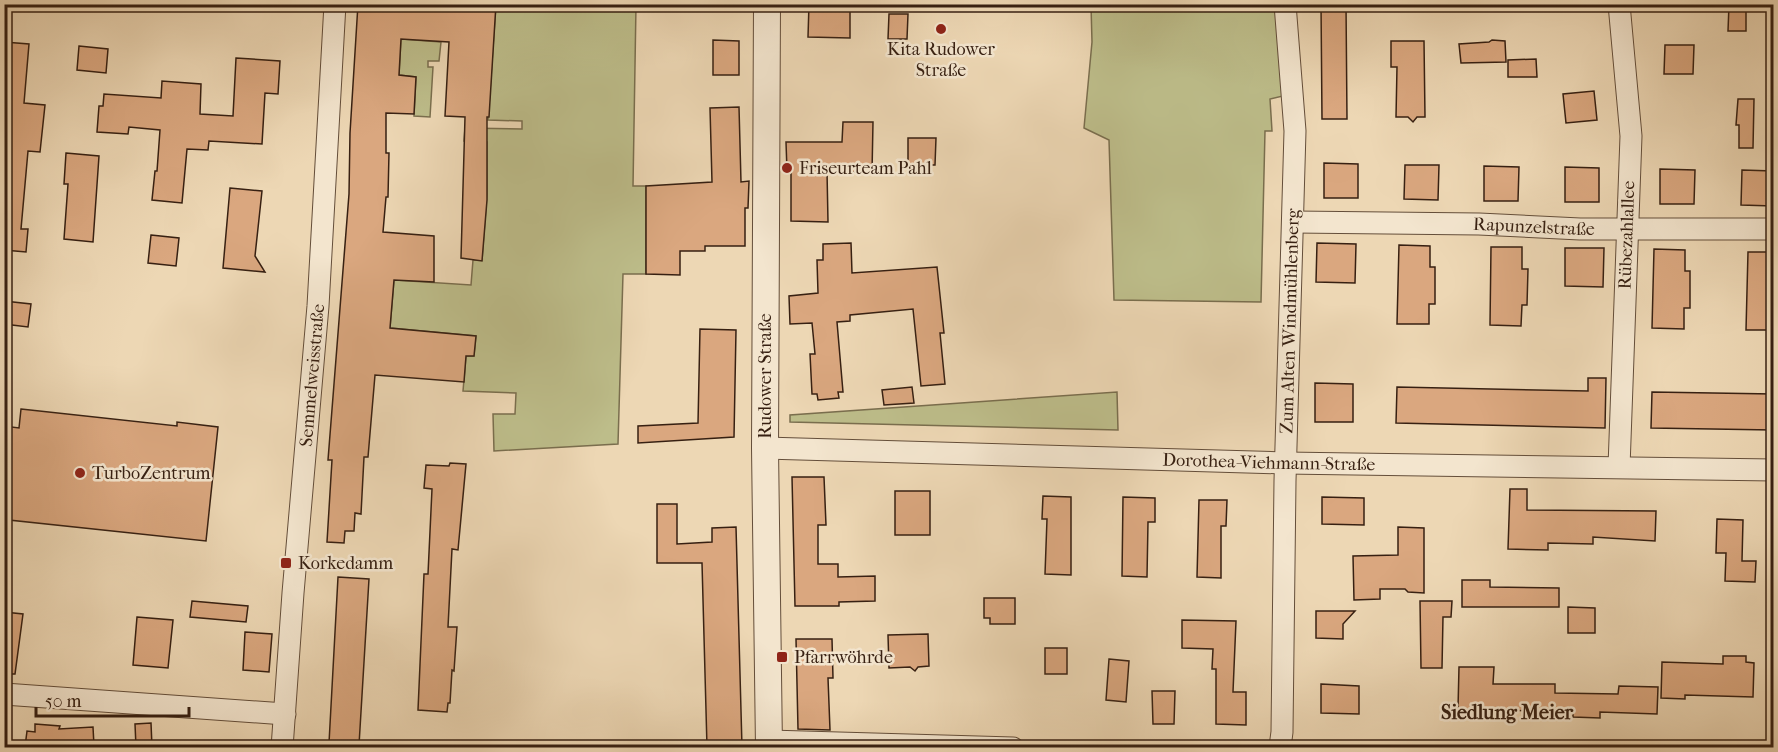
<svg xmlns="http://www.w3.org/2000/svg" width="1778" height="752" font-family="'IM FELL French Canon',serif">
<rect width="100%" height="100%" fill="#edd7b4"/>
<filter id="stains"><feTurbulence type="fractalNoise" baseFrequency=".00333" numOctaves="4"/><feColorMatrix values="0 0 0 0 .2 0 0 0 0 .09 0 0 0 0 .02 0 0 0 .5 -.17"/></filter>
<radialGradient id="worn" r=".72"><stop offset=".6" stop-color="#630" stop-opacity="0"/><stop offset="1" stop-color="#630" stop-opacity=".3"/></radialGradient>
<g fill="#bdbd8a" stroke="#7a6e4e" stroke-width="1.5">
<path d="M496,5H636L633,186H646V274H623L618,444L494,451L493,414H515L516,393L463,391L466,356H474L476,336L390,328L394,280L471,285L473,260H482L487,194V142L464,141L465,128L522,129V121L488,120Z"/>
<path d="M1091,5H1275L1283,96L1270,99L1272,131H1265L1261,302L1114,300L1109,140L1084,128L1092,42Z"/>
<path d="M401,39L441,42L439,61H428V67H433L430,117L414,116L416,77L399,75Z"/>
<path d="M1117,392L1118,430L790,422V415Z"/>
</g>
<g fill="#daa77f" stroke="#372012" stroke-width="1.5">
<path d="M358,4H496L489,117H487V200L482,261L461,258L465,117L445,116L449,42L401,39L399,75L416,77L414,114L386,113V153H389L388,197H386L383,232L434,236V282L394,280L390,328L476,336L474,356H466L464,382L375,375L368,457H364L361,514L355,513L354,531H345L344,543L327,542L332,460H328L349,194L350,133Z"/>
<path d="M809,4H850V38L808,37Z"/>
<path d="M1321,4H1346L1347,119H1322Z"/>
<path d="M1729,5H1746V31H1728Z"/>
<path d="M889,14H908L907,39H888Z"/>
<path d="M713,40L739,41V75H713Z"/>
<path d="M1492,40L1505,41L1506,62L1461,63L1459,44L1489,42Z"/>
<path d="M1391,41H1424L1425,117H1417L1413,122L1408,117H1396L1397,67H1391Z"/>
<path d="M4,42L29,44L24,103L45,105L40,152L28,151L21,229H28L26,252L4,250V108L7,73H4Z"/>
<path d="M1665,45H1694L1693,74H1664Z"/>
<path d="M79,46L108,49L106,73L77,70Z"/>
<path d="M236,58L280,61L278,94L265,93L262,144L209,141L208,150L187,149L182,203L152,200L155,171H157L160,130L129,127L128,134L97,132L99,106H103L104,94L161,98L162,81L201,84L200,114L233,116Z"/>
<path d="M1536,59L1537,77H1508V60Z"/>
<path d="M1594,91L1597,120L1566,123L1563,94Z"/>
<path d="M1738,99H1754L1753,148H1739V125H1736Z"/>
<path d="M739,107L741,182L749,181L748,208H745V246H705V251H680V275L646,274V186L712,182L710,108Z"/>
<path d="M843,122H873L872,173L827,171L828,222L791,221V172L787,171L786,142H842Z"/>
<path d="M908,138H936L935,165H908Z"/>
<path d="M66,153L99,156L93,242L64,239L68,184H64Z"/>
<path d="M1324,163L1358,164V198H1324Z"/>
<path d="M1405,165H1439L1438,200L1404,199Z"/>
<path d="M1484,166L1519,167L1518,201H1484Z"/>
<path d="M1565,167L1599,168V202H1565Z"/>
<path d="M1660,169L1695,170L1694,204H1660Z"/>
<path d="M1742,170L1773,171V206L1741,205Z"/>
<path d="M230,188L262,191L255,256L265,272L223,268Z"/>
<path d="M151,235L179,238L176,266L148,263Z"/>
<path d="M851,243L852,273L937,267L944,333H940L945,384L921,386L913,309L850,315V321L837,322L843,392H838L839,398L818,400L817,394H812L810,354H815L812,323L790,324L789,296L818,293L817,260H823V244Z"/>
<path d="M1317,243L1356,244L1355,283L1316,282Z"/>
<path d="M1399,245L1430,246V267H1435V304H1429V324H1397Z"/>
<path d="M1491,247H1522V269H1528L1527,305H1522L1521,326L1490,325Z"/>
<path d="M1565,248H1604L1603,287L1565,286Z"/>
<path d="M1654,249L1685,250V271H1690V308H1684V329L1652,328Z"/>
<path d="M1748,252H1773V330H1746Z"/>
<path d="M4,301L31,304L28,327L4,324Z"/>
<path d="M700,329L736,330L734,437L638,443V426L698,423Z"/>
<path d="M1588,378H1606L1605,428L1396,423L1397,387L1588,391Z"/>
<path d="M1315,383L1353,384V422H1315Z"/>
<path d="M912,387L914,403L884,405L882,390Z"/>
<path d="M1652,392L1773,394V430L1651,428Z"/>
<path d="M21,409L177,426V422L218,427L206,541L9,520L11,503L4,502V426L19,428Z"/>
<path d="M450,463L466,464L458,550L452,549L448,627H457L454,671L452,670L450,703H448L447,712L418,710L424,574H428L432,489L424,488L426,465L449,466Z"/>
<path d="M792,477H824L826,525H818V564H838V577L875,576V601L839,602V606H795Z"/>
<path d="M1510,489H1527V510L1656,511L1655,541L1593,537V544L1548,543V550L1508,549Z"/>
<rect x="895" y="491" width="35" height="44"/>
<path d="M1043,496L1071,497V575L1045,574L1047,519H1042Z"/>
<path d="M1123,497L1155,498V522H1148L1147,577L1122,576Z"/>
<path d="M1322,497L1364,498V525L1322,524Z"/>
<path d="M1199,500H1227L1226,526H1221V578L1197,577Z"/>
<path d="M657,504H677V544L712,542V528L736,527L742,747H707L702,563H657Z"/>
<path d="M1717,519L1743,520L1742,561H1756L1755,582L1725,581L1726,553H1716Z"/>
<path d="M1398,527L1424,528V593L1408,592L1405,589H1380V599L1354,600L1353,556L1398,555Z"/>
<path d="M338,577L369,579L359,745L329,743Z"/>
<path d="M1462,580H1490V587L1559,588V607H1462Z"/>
<path d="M984,598H1015V624H990V618H984Z"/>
<path d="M192,601L248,606L246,622L190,617Z"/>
<path d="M1420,601H1452L1451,617H1443L1442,668H1421Z"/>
<path d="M1568,607L1595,608V633H1568Z"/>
<path d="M1316,611H1355L1343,624V639L1316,638Z"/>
<path d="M4,612L23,614L15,674H4Z"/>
<path d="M137,617L173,620L168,668L133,665Z"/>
<path d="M1182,620L1236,621L1233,692H1246V725L1216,724V669H1212L1213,649L1182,648Z"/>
<path d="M245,632L272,634L269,672L243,670Z"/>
<path d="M928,634L929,666L918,667L915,671L910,667L889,668L888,635Z"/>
<path d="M796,639H832L833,678H828L830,730L798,729Z"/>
<rect x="1045" y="648" width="22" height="26"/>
<path d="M1723,656H1746V662L1754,663L1753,697L1685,695V699L1661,698L1662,662L1723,664Z"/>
<path d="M1109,659L1129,661L1126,702L1106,700Z"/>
<path d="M1459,667H1494L1493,684H1555V693L1618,694L1619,686L1658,687L1657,714L1600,712V718L1573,717V712L1458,709Z"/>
<path d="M1321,684L1359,686V714L1321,713Z"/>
<path d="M1152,691H1175L1174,724H1153Z"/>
<path d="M151,723L152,747H136L135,724Z"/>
<path d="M35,724L60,726L59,729L93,727L94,746L25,747L27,731L35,732Z"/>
</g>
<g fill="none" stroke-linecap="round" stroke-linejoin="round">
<g stroke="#644e3a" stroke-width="23">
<g id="minor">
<path d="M1619,4L1631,136L1619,467"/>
<path id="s1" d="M1294,222L1479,224L1580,229H1774"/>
<path id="s2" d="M765,448L1285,463L1774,470"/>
<path d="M4,694L285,714"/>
<path d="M769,741L1013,748"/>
<path id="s3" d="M1280,747L1282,732L1285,481L1295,131L1285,4"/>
<path id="s4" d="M282,748L293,593L318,306L335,4"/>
</g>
</g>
<g stroke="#644e3a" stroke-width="28">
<path id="tertiary" d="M767,4L765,448L769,748"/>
</g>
<use href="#minor" stroke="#f3e5ce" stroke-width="21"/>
<use href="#tertiary" stroke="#f3e5ce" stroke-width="26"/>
</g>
<g fill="#8f2418" stroke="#f3e5ce" stroke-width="2">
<circle cx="941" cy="29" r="6"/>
<circle cx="787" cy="168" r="6"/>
<circle cx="80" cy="473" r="6"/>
<rect x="280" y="557" width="12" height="12" rx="3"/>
<rect x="776" y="651" width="12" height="12" rx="3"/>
</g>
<g text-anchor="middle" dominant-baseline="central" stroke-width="5" stroke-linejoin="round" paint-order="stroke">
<g font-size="18" fill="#372012" stroke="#f3e5ce" text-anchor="start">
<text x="941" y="49" text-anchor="middle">Kita Rudower<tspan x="941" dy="21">Straße</tspan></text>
<text x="799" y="168">Friseurteam Pahl</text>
<text x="92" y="473">TurboZentrum</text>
<text x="298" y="563">Korkedamm</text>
<text x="794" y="657">Pfarrwöhrde</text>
</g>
<g font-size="18" fill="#372012" stroke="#f3e5ce">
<text stroke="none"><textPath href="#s1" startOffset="240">Rapunzelstraße</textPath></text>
<text transform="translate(1627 235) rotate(-88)">Rübezahlallee</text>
<text stroke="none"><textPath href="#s3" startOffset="426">Zum Alten Windmühlenberg</textPath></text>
<text stroke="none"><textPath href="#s4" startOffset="374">Semmelweisstraße</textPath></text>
<text transform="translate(765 376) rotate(-90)">Rudower Straße</text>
<text stroke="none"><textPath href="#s2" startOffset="504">Dorothea-Viehmann-Straße</textPath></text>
</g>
<g font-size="20" font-weight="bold" fill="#372012" stroke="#f3e5ce">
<text x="1507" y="712">Siedlung Meier</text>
</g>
</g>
<rect width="1778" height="752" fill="none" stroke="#edd7b4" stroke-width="24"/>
<rect x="6" y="6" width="1766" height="740" fill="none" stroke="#372012" stroke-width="3"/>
<rect x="12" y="12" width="1754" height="728" fill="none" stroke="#372012" stroke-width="1.5"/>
<path d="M36 707v9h153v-9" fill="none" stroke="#372012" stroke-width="3"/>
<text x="45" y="707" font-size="18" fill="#372012" stroke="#f3e5ce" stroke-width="4.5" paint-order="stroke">50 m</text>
<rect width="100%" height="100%" filter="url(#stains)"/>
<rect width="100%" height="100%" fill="url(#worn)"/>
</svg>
